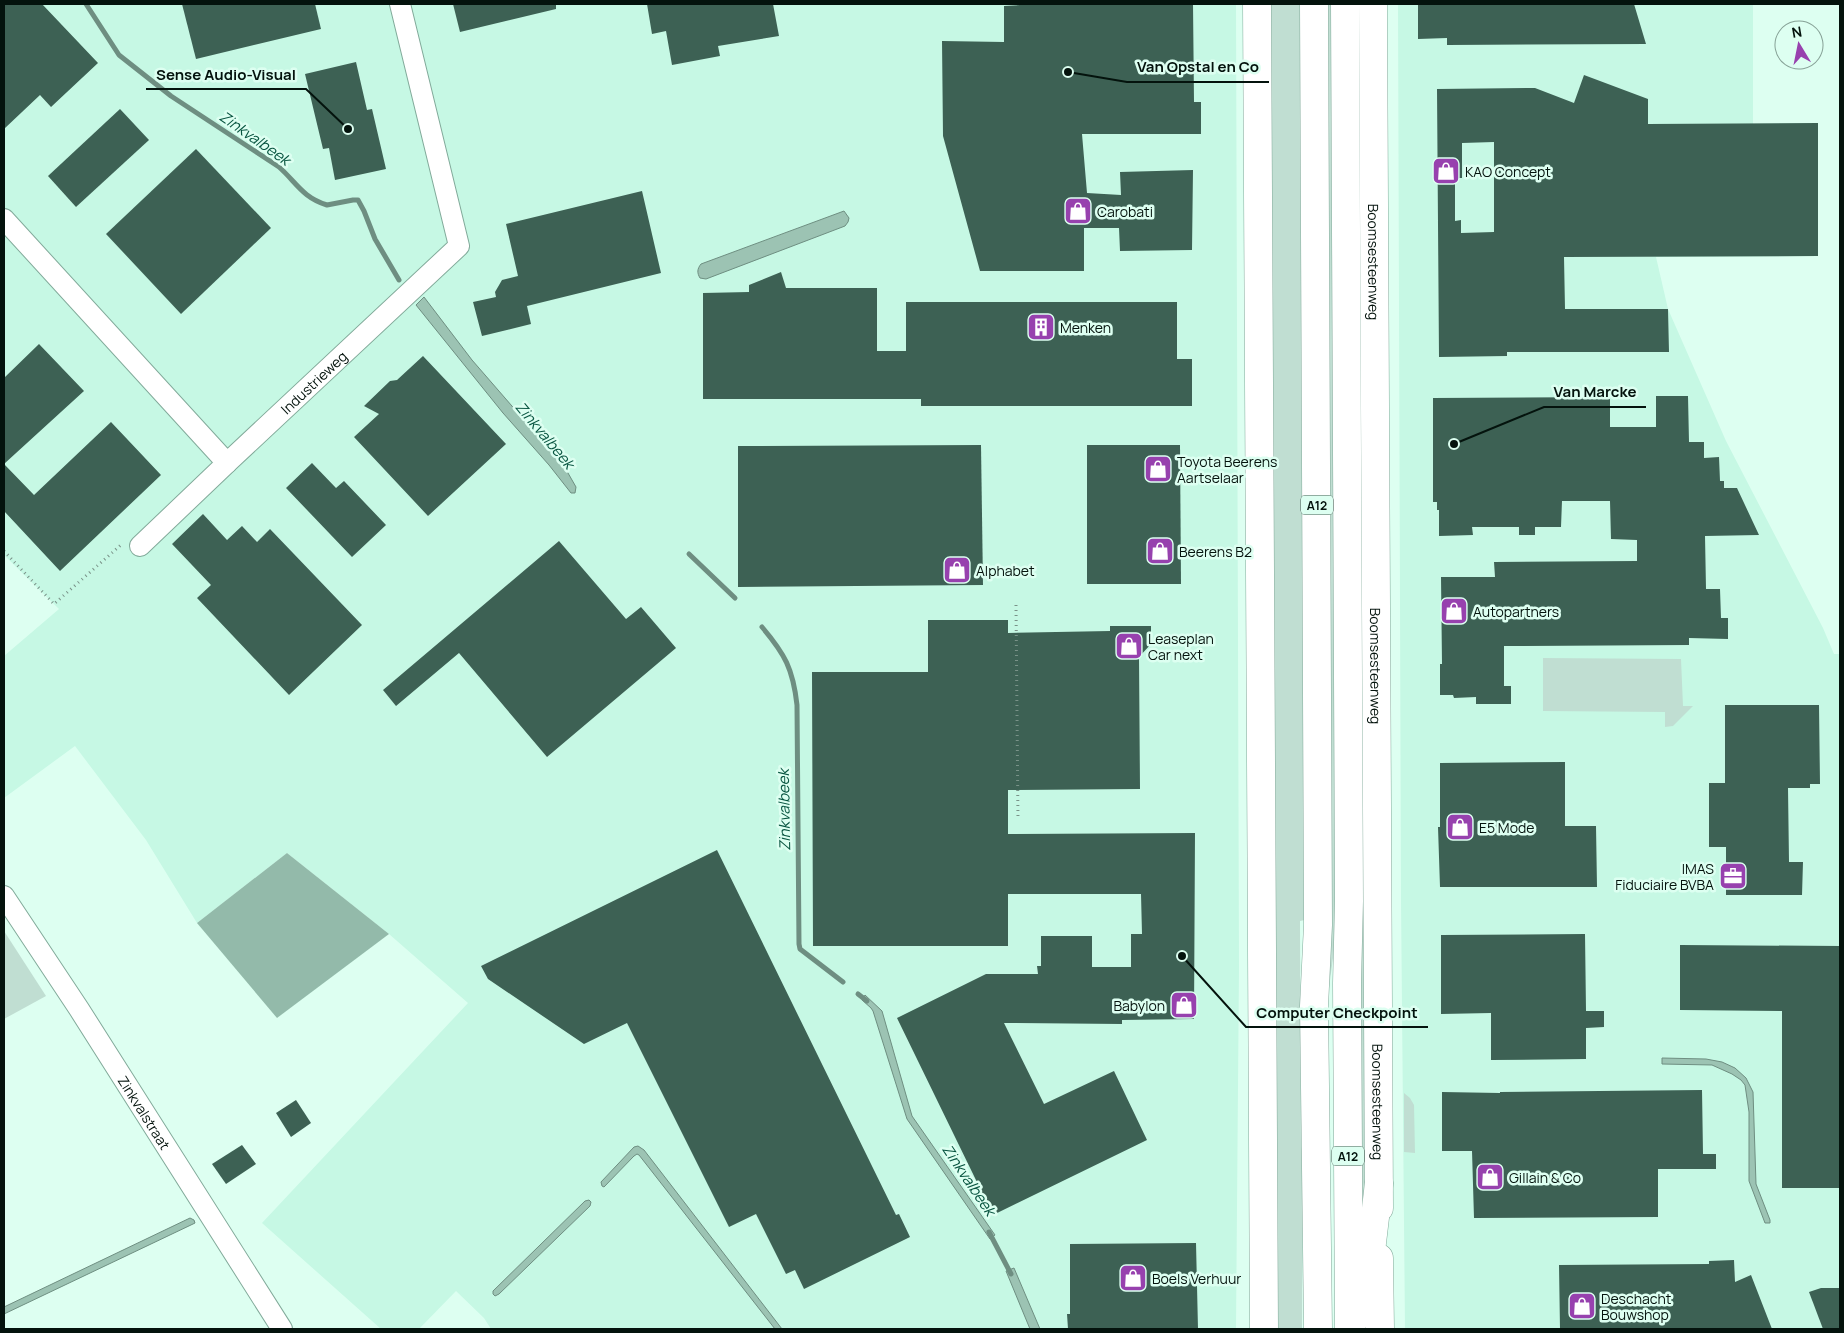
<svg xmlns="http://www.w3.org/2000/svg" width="1844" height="1333" font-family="Manrope,sans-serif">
<rect width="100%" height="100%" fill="#ddfff1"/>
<g fill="#c6f8e4">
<path d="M4,4H1236L1239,966L1236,1329H491L484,1318L456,1291L419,1329H381L262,1223L468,1003L389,934L287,853L197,923L146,840L75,746L4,798V656L59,609L4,555Z"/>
<path d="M1398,4H1753V124L1818,123V256L1656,257L1668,309L1726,441L1823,628L1834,654H1840V1329H1405L1401,900Z"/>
</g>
<g fill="#c0ded2">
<path d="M1266,4H1302L1309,919L1300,921L1301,1146L1303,1156L1302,1329H1272Z"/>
<path d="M1325,4H1334L1340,905L1329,988Z"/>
<path d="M1354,4H1361L1367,1253H1360Z"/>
<path d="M1543,658L1681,659L1683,706H1693L1673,726L1665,727V712L1543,711Z"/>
<path d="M4,931L46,996L4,1019Z"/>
<path d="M1404,1093L1410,1098L1414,1105L1415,1153L1404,1152Z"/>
</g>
<path fill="#93baaa" d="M287,853L389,934L277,1018L197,923Z"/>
<g fill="#9cc3b3" stroke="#6e8e81">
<path d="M844,211L849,218L848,222L845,226L706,279L700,278C697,273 697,269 701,264Z"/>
<path d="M424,297L472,360L564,466L576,487L575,493H571L549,465L503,413L416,305Z"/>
<path d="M865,995L882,1011L912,1116L995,1235L990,1239L907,1119L873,1011L871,1008L862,1000Z"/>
<path d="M1662,1058L1706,1059L1722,1062L1735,1068L1746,1078L1753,1092L1756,1184L1770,1220V1223H1765L1749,1181V1112L1745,1085L1741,1080L1732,1074L1712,1065L1662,1064Z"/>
<path d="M638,1146L644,1150L782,1329H775L639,1155L637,1154L634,1156L604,1187L602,1186L601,1182L634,1147Z"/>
<path d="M589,1200L591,1202L590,1206L499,1294L495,1296L493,1294V1291L585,1201Z"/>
<path d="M190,1218L194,1220L195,1223L193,1224L4,1314V1307Z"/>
<path d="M1014,1268L1040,1329H1030L1006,1271Z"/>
</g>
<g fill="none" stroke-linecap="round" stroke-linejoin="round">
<g stroke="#6e8e81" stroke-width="5">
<path d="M86,4L119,55L171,96L279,167C297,183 302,197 327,205L353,200H358L364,211L375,239L399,280"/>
<path d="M689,554L735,598"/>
<path d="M762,627C785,654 793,669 797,705L799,944L800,949L843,982"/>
<path d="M858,994L867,1001"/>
<path d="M989,1232L1011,1274"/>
</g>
</g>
<g fill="#3d6154" fill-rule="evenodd">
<path d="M4,4H42L98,63L51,107L40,95L4,129Z"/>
<path d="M182,4H315L321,29L196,59Z"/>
<path d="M453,4H556V9L460,32Z"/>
<path d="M647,4H773L779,36L718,46L720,56L672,65L666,31L652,34Z"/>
<path d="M1036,4H1193L1194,102H1201V134H1082L1087,193L1121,195L1120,172L1193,170L1192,250L1120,251L1119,228H1084V271H980L943,136L942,41L1004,42V6Z"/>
<path d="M1418,4H1634L1646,44L1447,45V38L1418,39Z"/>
<path d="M356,62L367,110L372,109L386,169L335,180L329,148L323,149L305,74Z"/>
<path d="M1584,75L1648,99V124L1818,123V256L1564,257L1565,309H1668L1669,352H1507V356L1439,357L1437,89L1535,88L1574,103ZM1494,142V232L1461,233V220L1455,221V178H1462V143Z"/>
<path d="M120,109L149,140L76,207L48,176Z"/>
<path d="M196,149L271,228L181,314L106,234Z"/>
<path d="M642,191L661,273L527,306L531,324L482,336L473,302L496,297L495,292L502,280L518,276L506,224Z"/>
<path d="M781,272L786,288H877V351H906V302H1177V359H1192V406H921V399H703V293L749,292V285Z"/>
<path d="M39,344L84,391L4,464L34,495L111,422L161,475L60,571L4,511V378Z"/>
<path d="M423,356L506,444L428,516L354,437L379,414L364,406L390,381L397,380Z"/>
<path d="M1656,396H1688L1689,442H1704V458L1719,457L1720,481H1724V488H1737L1759,535L1705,536L1706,589H1720L1721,618H1728V639L1689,638V645L1504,646V686H1511V704H1476V697L1454,698L1453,695H1440V664H1442L1441,577H1495L1494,562L1637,561V540L1611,539L1610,501H1562L1561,527H1535V535H1519V527H1472L1473,535L1439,536V510H1437V502H1433V398L1610,397V427H1656Z"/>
<path d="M981,445L983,585L738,587V446Z"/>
<path d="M1087,445H1180L1181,584H1087Z"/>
<path d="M312,463L336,488L344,481L386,525L352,557L286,488Z"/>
<path d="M203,514L227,540L242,526L257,542L270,529L362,625L289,695L197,598L211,585L172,544Z"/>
<path d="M559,541L626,619L641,607L676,648L547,757L459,653L396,706L383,690Z"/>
<path d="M928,620H1008V633L1110,631V626H1151V644L1139,657L1140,789L1008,790V834L1195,833L1194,1019L1122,1020V1024L1004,1023L1044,1104L1114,1071L1147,1140L993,1215L897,1018L986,974H1038L1037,966H1041V936H1092V967H1131V934H1142L1141,894H1008V946H813L812,672H928Z"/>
<path d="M1725,705H1819L1820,784H1810V788H1788L1789,862H1803L1802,895H1726V847H1709V783H1725Z"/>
<path d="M1565,762V826H1596L1597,887H1440L1438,827H1440V763Z"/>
<path d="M717,850L896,1215L899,1214L910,1237L804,1289L795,1270L786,1274L756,1214L729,1227L627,1023L584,1044L488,979L481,966Z"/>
<path d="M1585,934L1586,1011H1604V1027L1586,1028V1059L1491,1060V1013L1441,1014V935Z"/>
<path d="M1680,945L1840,946V1188H1782V1011L1680,1010Z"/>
<path d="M1702,1090L1703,1154H1716V1169H1658V1217L1474,1218L1472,1151H1442V1092L1500,1093V1092Z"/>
<path d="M296,1100L311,1123L291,1137L276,1113Z"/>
<path d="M242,1145L256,1164L226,1184L212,1164Z"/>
<path d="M1196,1243L1198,1329H1068L1067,1314H1070V1244Z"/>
<path d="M1734,1260L1735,1282L1751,1275L1772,1329H1560L1559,1265L1709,1264V1261Z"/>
<path d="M1821,1288H1840V1329H1823L1809,1292Z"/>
</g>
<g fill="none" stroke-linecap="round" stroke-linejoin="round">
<g stroke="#82aa9a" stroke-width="22">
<g id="minor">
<path id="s1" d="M4,219L227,463L459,246L400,4"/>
<path d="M140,546L227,463"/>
<path id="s2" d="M4,896L79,1009L282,1329"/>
</g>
</g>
<g stroke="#82aa9a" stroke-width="29">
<g id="secondary">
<path d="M1257,4L1264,1329"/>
<path id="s3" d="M1373,4L1379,1208"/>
<path d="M1379,1258L1380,1329"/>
</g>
</g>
<g stroke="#82aa9a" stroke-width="29">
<g id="trunk">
<path d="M1314,4L1318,925L1314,1006L1318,1329"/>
<path d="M1345,4L1349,901L1347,983L1349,1329"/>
<path d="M1358,1316L1366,1294L1379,1183"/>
</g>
</g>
<g stroke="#799288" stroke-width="3" stroke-dasharray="1 4" stroke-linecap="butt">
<path d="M4,551L54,604L122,544"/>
<path d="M1016,605L1018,820"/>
</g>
<use href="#minor" stroke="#fff" stroke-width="20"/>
<use href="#secondary" stroke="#fff" stroke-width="28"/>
<use href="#trunk" stroke="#fff" stroke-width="28"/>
</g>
<defs>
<g id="shop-square" transform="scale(1.4375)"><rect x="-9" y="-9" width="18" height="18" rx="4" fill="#9741ae" stroke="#ddfff1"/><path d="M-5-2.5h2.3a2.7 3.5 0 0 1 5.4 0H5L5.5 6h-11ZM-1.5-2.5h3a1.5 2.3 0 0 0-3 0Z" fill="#fff"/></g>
<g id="building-square" transform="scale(1.4375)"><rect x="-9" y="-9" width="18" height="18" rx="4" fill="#9741ae" stroke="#ddfff1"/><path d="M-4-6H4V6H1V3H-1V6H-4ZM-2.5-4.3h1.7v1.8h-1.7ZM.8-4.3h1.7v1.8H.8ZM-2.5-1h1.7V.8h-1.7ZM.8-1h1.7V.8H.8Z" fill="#fff"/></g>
<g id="office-square" transform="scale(1.4375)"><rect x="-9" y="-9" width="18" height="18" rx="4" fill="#9741ae" stroke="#ddfff1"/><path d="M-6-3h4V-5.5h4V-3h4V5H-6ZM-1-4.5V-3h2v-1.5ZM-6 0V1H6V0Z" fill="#fff"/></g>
</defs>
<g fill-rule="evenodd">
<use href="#shop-square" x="1446" y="171"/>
<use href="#shop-square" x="1078" y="211"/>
<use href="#building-square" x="1041" y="327"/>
<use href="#shop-square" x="1158" y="469"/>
<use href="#shop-square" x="1160" y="551"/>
<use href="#shop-square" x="957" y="570"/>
<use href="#shop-square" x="1454" y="611"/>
<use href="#shop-square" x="1129" y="646"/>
<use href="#shop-square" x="1460" y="827"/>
<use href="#office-square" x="1733" y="876"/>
<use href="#shop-square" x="1184" y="1005"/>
<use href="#shop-square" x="1490" y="1177"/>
<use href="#shop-square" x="1133" y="1278"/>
<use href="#shop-square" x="1582" y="1306"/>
</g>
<g text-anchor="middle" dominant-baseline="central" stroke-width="5" stroke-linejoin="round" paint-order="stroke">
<g fill="#ddfff1" stroke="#455a51" stroke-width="1">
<rect x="1301" y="495.5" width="32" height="19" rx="4"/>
<rect x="1332" y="1146.5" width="32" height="19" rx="4"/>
</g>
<g font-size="12" font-weight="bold" fill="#04130d">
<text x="1317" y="505">A12</text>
<text x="1348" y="1156">A12</text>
</g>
<g font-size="14" fill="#04130d" stroke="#ddfff1" text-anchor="start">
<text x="1465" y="171">KAO Concept</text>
<text x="1097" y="211">Carobati</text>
<text x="1060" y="327">Menken</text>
<text x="1177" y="461">Toyota Beerens<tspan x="1177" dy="16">Aartselaar</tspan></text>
<text x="1179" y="551">Beerens B2</text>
<text x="976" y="570">Alphabet</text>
<text x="1473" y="611">Autopartners</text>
<text x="1148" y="638">Leaseplan<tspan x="1148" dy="16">Car next</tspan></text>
<text x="1479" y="827">E5 Mode</text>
<text x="1714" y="868" text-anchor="end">IMAS<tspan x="1714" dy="16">Fiduciaire BVBA</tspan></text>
<text x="1165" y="1005" text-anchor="end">Babylon</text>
<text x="1509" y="1177">Gillain &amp; Co</text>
<text x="1152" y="1278">Boels Verhuur</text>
<text x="1601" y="1298">Deschacht<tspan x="1601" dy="16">Bouwshop</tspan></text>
</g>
<g font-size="14" fill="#04130d" stroke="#ddfff1">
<text stroke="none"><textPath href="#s3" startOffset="258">Boomsesteenweg</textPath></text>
<text stroke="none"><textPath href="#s1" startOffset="449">Industrieweg</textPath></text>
<text stroke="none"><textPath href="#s3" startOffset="662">Boomsesteenweg</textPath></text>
<text stroke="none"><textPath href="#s3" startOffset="1098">Boomsesteenweg</textPath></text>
<text stroke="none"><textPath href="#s2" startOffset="258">Zinkvalstraat</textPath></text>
</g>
<g font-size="15" font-style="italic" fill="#085540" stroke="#ddfff1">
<text transform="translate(255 138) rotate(35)">Zinkvalbeek</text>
<text transform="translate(545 435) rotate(50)">Zinkvalbeek</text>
<text transform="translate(784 810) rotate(-91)">Zinkvalbeek</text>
<text transform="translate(969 1180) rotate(56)">Zinkvalbeek</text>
</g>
</g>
<path fill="none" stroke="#04130d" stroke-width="2" d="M1068 72L1127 82H1269M348 129L306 89H146M1454 444L1544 407H1646M1182 956L1246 1027H1428"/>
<g fill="#04130d" stroke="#ddfff1" stroke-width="2">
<circle cx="1068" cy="72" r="5"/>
<circle cx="348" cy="129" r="5"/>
<circle cx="1454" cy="444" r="5"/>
<circle cx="1182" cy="956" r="5"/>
</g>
<g font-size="15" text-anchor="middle" font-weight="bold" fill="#04130d" stroke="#ddfff1" stroke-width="5" stroke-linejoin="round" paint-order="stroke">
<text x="1198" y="72">Van Opstal en Co</text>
<text x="226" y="80">Sense Audio-Visual</text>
<text x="1595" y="397">Van Marcke</text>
<text x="1337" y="1018">Computer Checkpoint</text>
</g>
<rect width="1844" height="1333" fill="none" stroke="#04130d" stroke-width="10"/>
<g transform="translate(1799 45) rotate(350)"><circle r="24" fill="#ddfff1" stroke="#86a196"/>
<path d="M0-4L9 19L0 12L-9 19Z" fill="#9741ae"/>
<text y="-8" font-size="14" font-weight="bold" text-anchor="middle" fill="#04130d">N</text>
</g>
</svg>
